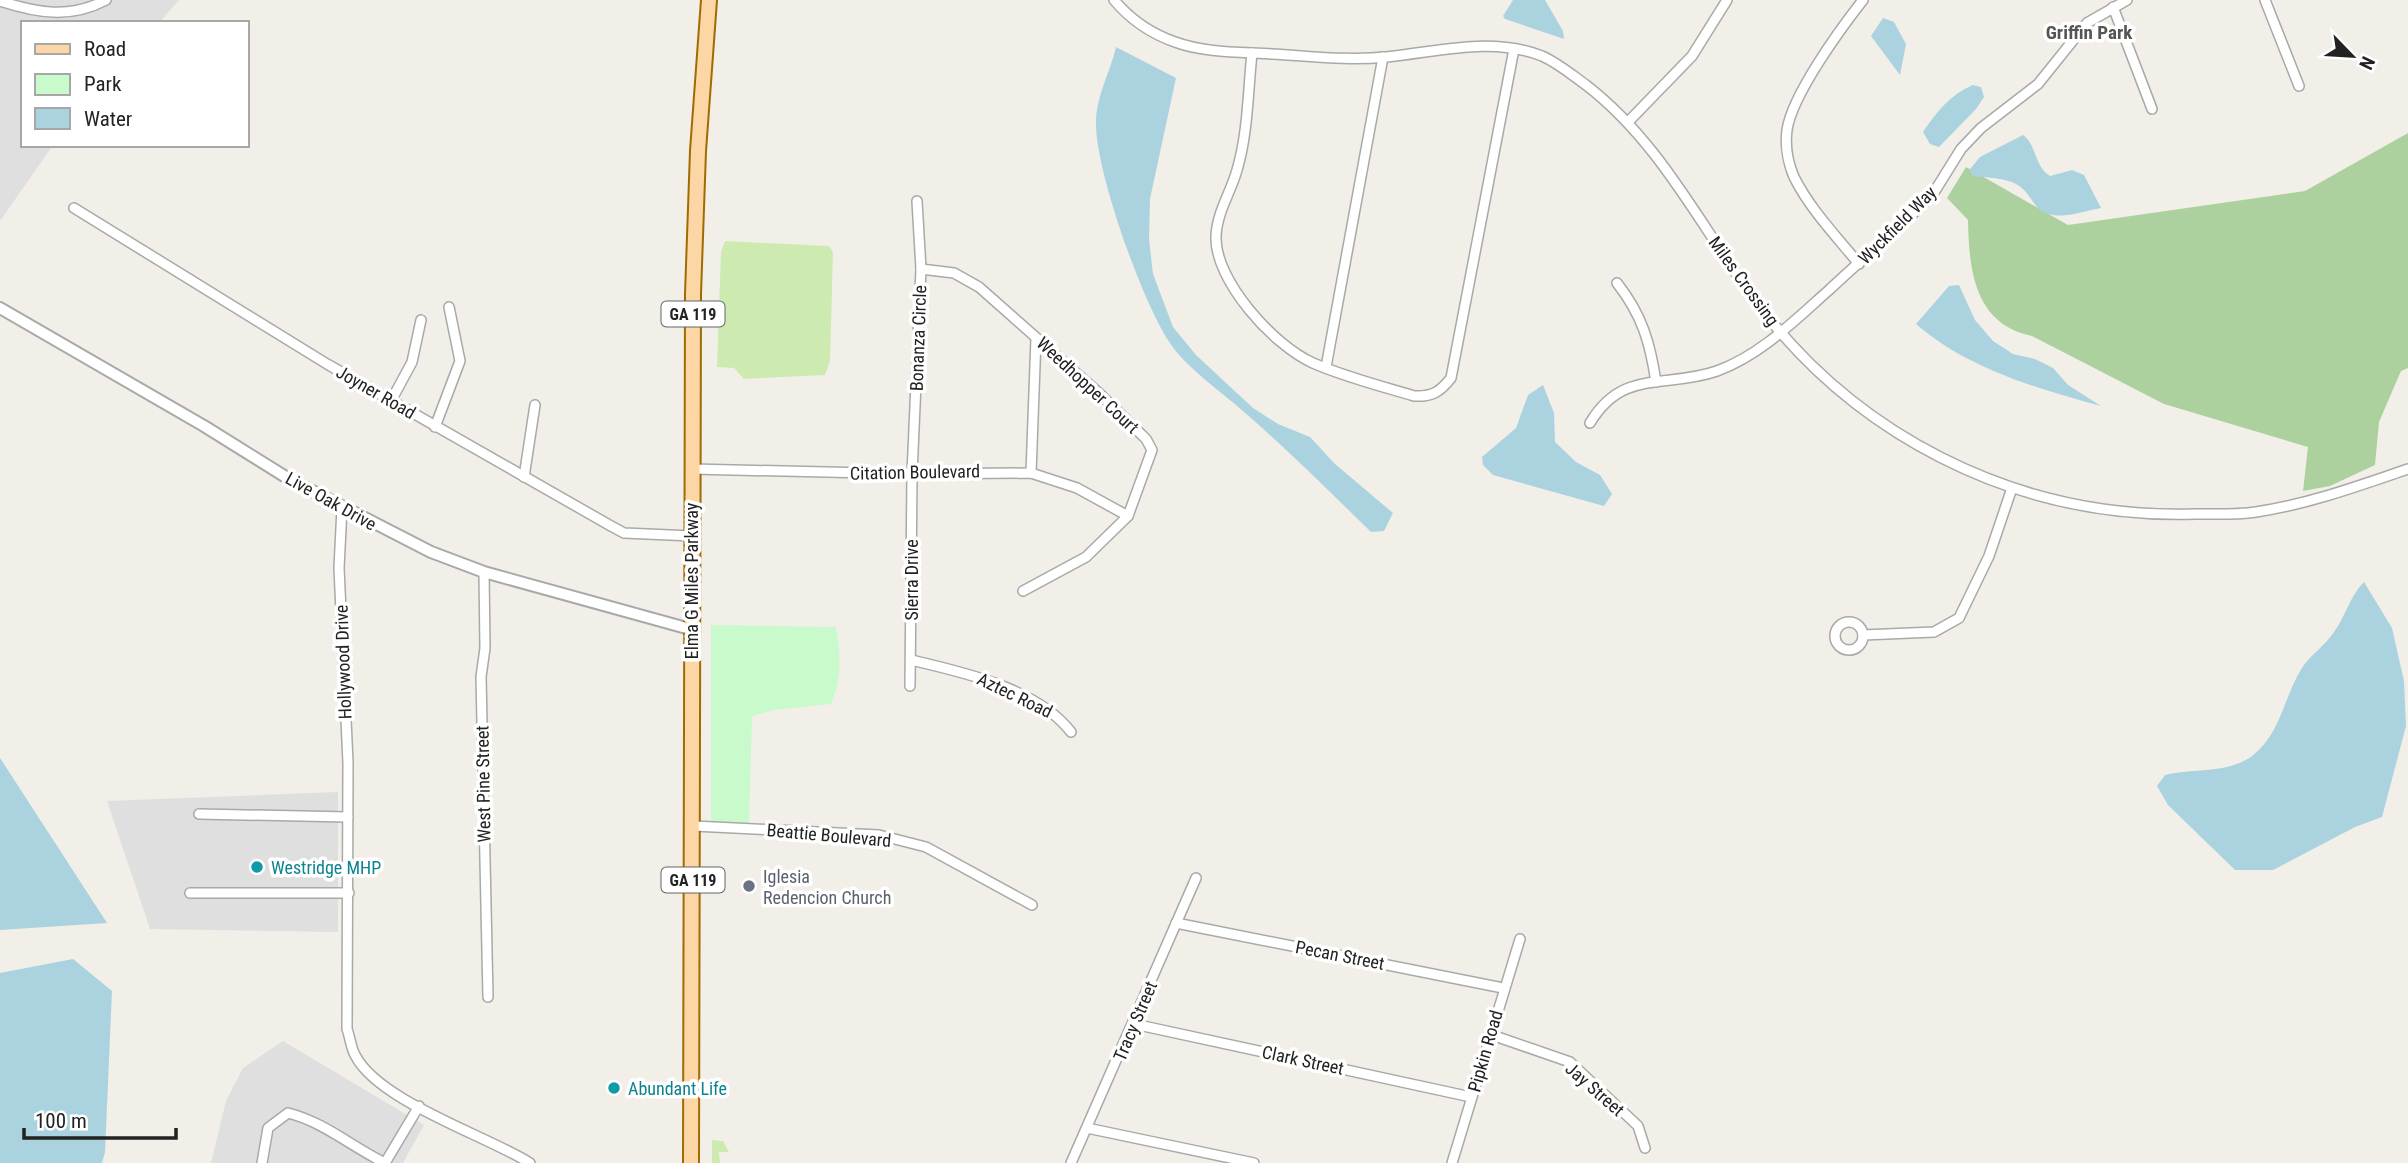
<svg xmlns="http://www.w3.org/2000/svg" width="2408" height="1163" font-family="'Roboto Condensed',sans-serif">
<rect width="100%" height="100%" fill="#f2efe9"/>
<g fill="#e0dfdf">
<path d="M0,0H179L159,23H23V145H53L0,221Z"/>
<path d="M338,792V932L150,929L107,801Z"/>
<path d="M283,1041L424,1125L403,1163H211L226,1101L243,1068Z"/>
</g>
<g fill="#cdebb0">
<path d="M725,241L829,246L833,252L830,361L825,375L744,379L734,368L717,367L721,252Z"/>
<path d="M712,1140L723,1141L729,1152H719L720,1163H712Z"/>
</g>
<path fill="#add19e" d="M2408,133V368L2401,371L2379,422L2375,465L2330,486L2303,491L2308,447L2164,404L2032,336C1974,324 1969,270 1968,220L1947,198L1966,167L2068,225L2305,191Z"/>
<path fill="#c8facc" d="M711,625L836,627C841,656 842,677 831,704L774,710L752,716L749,825L711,822Z"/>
<g fill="#aad3df">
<path d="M1513,0H1545L1563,31L1564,39L1505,19L1503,16Z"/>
<path d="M1883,18L1894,22L1906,44L1900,75L1871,36Z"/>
<path d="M1116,47L1176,78L1150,199L1149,239L1153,274L1173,327L1196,355L1253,408L1278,424L1310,437L1335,464L1393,513L1384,531L1371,532C1329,491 1288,450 1244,412C1222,392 1185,367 1170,343C1143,304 1095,170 1096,123C1096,96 1110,73 1116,47Z"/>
<path d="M1973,85L1981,87L1984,97L1976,109L1939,147L1930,144L1923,132C1937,111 1950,95 1973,85Z"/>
<path d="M2023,135C2037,145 2034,166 2050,176L2072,170L2084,175L2101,208C2084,211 2062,220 2046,213C2035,209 2032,198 2024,190C2012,177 1988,178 1972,176L1970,169L1980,157Z"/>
<path d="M1959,285L1975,320L1993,341L2013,354L2035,359L2053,368L2068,385L2101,406C2036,388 1968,369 1916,324L1949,286Z"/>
<path d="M1543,385L1554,413L1555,442L1576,462L1600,475L1612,494L1604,506L1493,475L1483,465L1482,457L1516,428L1528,395Z"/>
<path d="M2364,582L2392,628L2404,681L2406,726L2382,817L2355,827L2273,870H2235L2168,805L2157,786L2165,775C2192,768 2228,774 2252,756C2281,734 2284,696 2302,668C2310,655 2325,646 2334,632C2346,616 2349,597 2364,582Z"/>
<path d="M0,758L107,923L0,930Z"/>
<path d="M73,959L112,991L105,1152L102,1163H0V973Z"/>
</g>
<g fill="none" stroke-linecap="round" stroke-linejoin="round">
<g stroke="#a9a9a9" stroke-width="12">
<g id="minor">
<path d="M1114,0C1130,19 1152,34 1175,42C1205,53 1241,52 1272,54C1310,56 1348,61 1386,57C1438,52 1491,36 1542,56C1558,63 1572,75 1586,85C1655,138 1695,215 1744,285C1847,434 2016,520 2196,514C2215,514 2236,515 2256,512C2309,504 2358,486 2408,469"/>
<path d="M2265,0L2299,86"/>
<path d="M0,1C37,13 70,19 106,0"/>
<path d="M2113,7L2152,109"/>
<path d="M1252,53C1248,91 1248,133 1237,170C1231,192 1217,212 1216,236C1214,280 1274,346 1313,363C1345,377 1381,386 1414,396C1432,397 1440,392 1451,378L1514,49"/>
<path d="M1628,122L1692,56L1727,0"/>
<path d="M74,208L327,364L611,526L624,533L693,536"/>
<path d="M1859,264C1836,236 1810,209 1794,177C1788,163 1785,145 1787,130C1792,95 1841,28 1863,0"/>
<path d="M921,269L954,273L979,287L1100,394L1146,439L1152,450L1128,516L1086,557L1023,591"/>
<path d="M1617,283C1642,315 1650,342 1656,382"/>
<path d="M1326,367L1383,57"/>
<path d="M391,401L412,362L421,320"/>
<path d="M1590,423C1623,368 1665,389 1717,371C1761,355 1795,320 1829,290C1859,262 1890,235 1920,207L1933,194L1961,149L1981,128L2038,84L2087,23L2127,0"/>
<path d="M435,427L460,361L449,307"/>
<path d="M692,469L912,474L1031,473L1077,488L1128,516"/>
<path d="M1031,473L1036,338"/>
<path d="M524,477L535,405"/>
<path d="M342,508L339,568L348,763L347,1029C350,1037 351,1048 355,1055C378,1101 485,1135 530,1163"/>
<path d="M484,572L485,648L481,677L488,997"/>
<circle cx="1849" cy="636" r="14"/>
<path d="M1863,635L1934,632L1959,618L1989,556L2012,488"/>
<path d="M911,660C962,672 1037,688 1071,732"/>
<path d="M910,686L912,474L921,269L917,201"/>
<path d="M199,814L348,817"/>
<path d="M694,826L879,835L926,847L1032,905"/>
<path d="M190,893H349"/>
<path d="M1176,923L1503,988"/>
<path d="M1134,1024L1471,1097"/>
<path d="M1489,1034L1570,1062L1638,1126L1645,1148"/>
<path d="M1087,1128L1254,1163"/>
<path d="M262,1163L268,1128L288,1113C324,1122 352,1147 385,1163"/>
<path d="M385,1163L419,1106"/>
<path d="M1071,1163L1196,878"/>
<path d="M1452,1163L1520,939"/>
</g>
</g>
<g stroke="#a9a9a9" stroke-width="14">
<path id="tertiary" d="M0,308L204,426L289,479L431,552L484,572L690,629"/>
</g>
<g stroke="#a06b00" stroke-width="18">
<path id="primary" d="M691,1163L693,294L698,151L709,0"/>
</g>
<use href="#minor" stroke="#fff" stroke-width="9"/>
<use href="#tertiary" stroke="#fff" stroke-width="10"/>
<use href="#primary" stroke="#fcd6a4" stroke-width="14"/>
</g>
<g fill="#0f9aa8" stroke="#fff" stroke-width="2.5">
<circle cx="257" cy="867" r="7"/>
<circle cx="614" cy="1088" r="7"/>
</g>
<circle fill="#6b7280" stroke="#fff" stroke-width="2.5" cx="749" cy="886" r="7"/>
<g text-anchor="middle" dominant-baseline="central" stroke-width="7" stroke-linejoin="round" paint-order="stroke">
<g fill="#fff" stroke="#646464" stroke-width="2">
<rect x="661.5" y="301.5" width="63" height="25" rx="5"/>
<rect x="661.5" y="867.5" width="63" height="25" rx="5"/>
</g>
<g font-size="16" font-weight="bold" fill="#222">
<text x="693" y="314">GA 119</text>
<text x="693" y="880">GA 119</text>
</g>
<g font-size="18" fill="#222" stroke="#fff">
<text transform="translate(1897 225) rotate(-45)">Wyckfield Way</text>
<text transform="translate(1744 281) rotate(54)">Miles Crossing</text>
<text transform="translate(918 338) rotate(-88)">Bonanza Circle</text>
<text transform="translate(1088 385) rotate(43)">Weedhopper Court</text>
<text transform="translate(376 392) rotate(30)">Joyner Road</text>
<text transform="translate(915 472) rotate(-1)">Citation Boulevard</text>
<text transform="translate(331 501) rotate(29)">Live Oak Drive</text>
<text transform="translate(911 580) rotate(-90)">Sierra Drive</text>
<text transform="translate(691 581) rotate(-90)">Elma G Miles Parkway</text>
<text transform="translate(343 662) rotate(-92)">Hollywood Drive</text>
<text transform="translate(1015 695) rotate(26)">Aztec Road</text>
<text transform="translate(483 784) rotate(-91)">West Pine Street</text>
<text transform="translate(829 835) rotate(5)">Beattie Boulevard</text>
<text transform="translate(1340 955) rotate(11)">Pecan Street</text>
<text transform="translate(1135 1021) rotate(-67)">Tracy Street</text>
<text transform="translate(1485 1051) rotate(-74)">Pipkin Road</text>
<text transform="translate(1303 1060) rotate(12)">Clark Street</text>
<text transform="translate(1595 1089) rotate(41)">Jay Street</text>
</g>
<g font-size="18" fill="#0d838f" stroke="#fff" text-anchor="start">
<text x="271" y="867">Westridge MHP</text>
<text x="628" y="1088">Abundant Life</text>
</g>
<g font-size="18" fill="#5b616d" stroke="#fff" text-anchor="start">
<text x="763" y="876">Iglesia<tspan x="763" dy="21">Redencion Church</tspan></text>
</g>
<g font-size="19" font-weight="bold" fill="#555" stroke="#fff">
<text x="2089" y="32">Griffin Park</text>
</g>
</g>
<rect x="21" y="21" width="228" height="126" fill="#ffffff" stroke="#a7a7a7" stroke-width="2"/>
<rect x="35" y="44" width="35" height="10" fill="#fcd6a4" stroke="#a7a7a7" stroke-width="2"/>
<text x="84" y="56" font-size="21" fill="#222222">Road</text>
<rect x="35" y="74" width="35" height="21" fill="#c8facc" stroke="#a7a7a7" stroke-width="2"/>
<text x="84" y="91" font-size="21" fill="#222222">Park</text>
<rect x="35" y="108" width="35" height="21" fill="#aad3df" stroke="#a7a7a7" stroke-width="2"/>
<text x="84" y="126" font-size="21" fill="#222222">Water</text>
<g transform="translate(2352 56) rotate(115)" stroke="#ffffff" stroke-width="5" paint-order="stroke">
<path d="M0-5L12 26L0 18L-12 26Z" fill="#222222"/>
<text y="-10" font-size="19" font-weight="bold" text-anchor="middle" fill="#222222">N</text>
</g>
<path d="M24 1128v10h152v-10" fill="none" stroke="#222222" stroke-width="3.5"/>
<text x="35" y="1128" font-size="21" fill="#222222" stroke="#ffffff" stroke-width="5" paint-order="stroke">100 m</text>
</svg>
